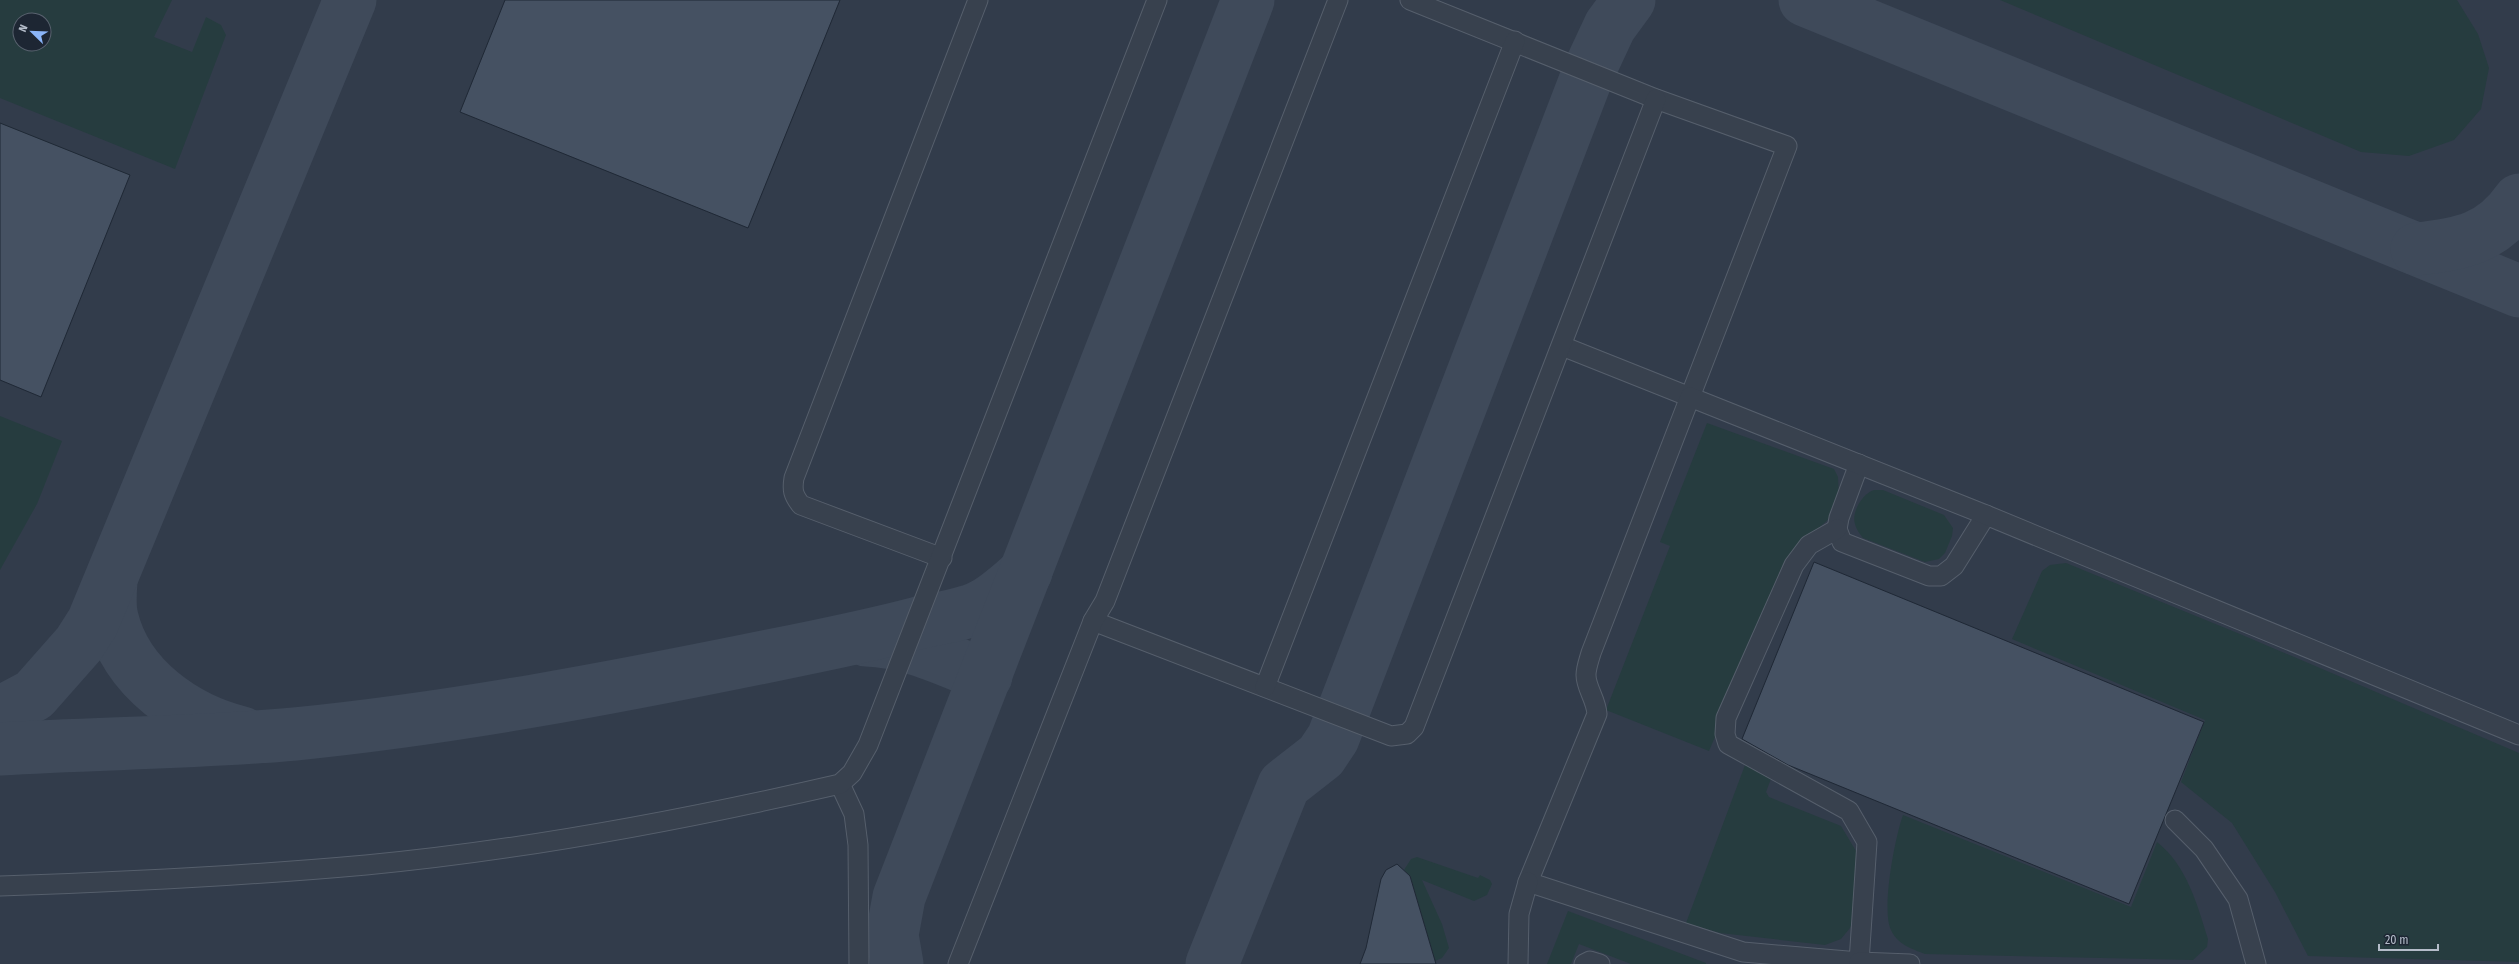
<svg xmlns="http://www.w3.org/2000/svg" width="2519" height="964" font-family="'Fira Sans Condensed',sans-serif">
<rect width="100%" height="100%" fill="#242f3e"/>
<path fill="#323c4b" fill-rule="evenodd" d="M0,0H2519V964H0ZM20,20H44V44H20Z"/>
<g fill="#263c3f" fill-rule="evenodd">
<path d="M0,0H172L154,37L192,52L206,17L221,25L226,35L175,169L0,98ZM20,20H44V44H20Z"/>
<path d="M2000,0H2457L2478,34L2489,68L2481,109L2454,140L2409,156L2361,152Z"/>
<path d="M0,416L62,441L37,504L0,570Z"/>
<path d="M1707,423L1834,469L1838,477L1839,496L1831,517L1794,550L1709,751L1606,710L1670,546L1660,542Z"/>
<path d="M1874,490H1883L1944,515L1953,528L1952,536L1945,553L1939,559L1925,562L1863,538C1860,534 1856,529 1855,524C1851,512 1863,493 1874,490Z"/>
<path d="M2066,563L2240,634L2519,753V962L2308,956L2275,892L2232,823L2181,782L2205,720L2012,639L2042,571L2050,565Z"/>
<path d="M1745,765L1772,776L1766,792L1769,797L1841,826L1856,851V915L1850,928L1841,939L1825,945L1720,933L1686,923Z"/>
<path d="M1903,815L2131,907L2157,842C2187,866 2197,904 2208,939L2207,947L2193,960L1925,954C1912,949 1897,944 1891,930C1881,910 1895,837 1903,815Z"/>
<path d="M1417,857L1478,878L1480,875L1490,880L1492,884L1487,895L1474,901L1422,880L1442,924L1449,948L1442,958L1435,961L1410,876L1404,870L1411,859Z"/>
<path d="M1568,911L1706,963V964H1631L1579,944L1571,964H1547Z"/>
</g>
<g fill="none" stroke-linecap="round" stroke-linejoin="round">
<g stroke="#3f4a5a" stroke-width="53">
<path d="M1805,0L2519,291"/>
<path d="M2417,249C2461,244 2492,239 2519,200"/>
<path d="M111,581C110,594 109,606 112,618C126,678 185,719 242,733"/>
<path d="M866,640C908,641 948,661 986,676"/>
<path d="M0,713L34,695L79,644L93,622L350,0"/>
<path d="M0,749C98,743 197,743 295,734C455,718 612,688 769,656C819,646 869,636 918,623C938,618 961,616 980,607C997,599 1011,585 1026,572"/>
<path d="M897,964L892,935L899,897L1248,0"/>
<path d="M1212,964L1284,785L1321,756L1333,738L1589,71L1610,26L1629,0"/>
</g>
</g>
<g fill="#455162" stroke="#1f2835">
<path d="M505,0H840L748,228L460,112Z"/>
<path d="M0,123L130,175L41,397L0,380Z"/>
<path d="M1814,562L2204,722L2129,904L1788,765L1742,739Z"/>
<path d="M1397,864L1410,876L1436,964H1360L1366,948L1381,879L1386,870Z"/>
</g>
<g fill="none" stroke-linecap="round" stroke-linejoin="round">
<g stroke="#565f6c" stroke-width="21">
<g id="minor">
<path d="M1410,0L1656,99L1787,146L1690,397L1562,346"/>
<path d="M1859,464L1839,518L1837,529L1842,542L1929,576H1941L1954,566L1986,515"/>
<path d="M1837,529L1809,545L1794,565L1726,718L1725,734L1728,744L1849,811L1867,842L1859,962L1743,952L1528,882L1597,714C1596,699 1586,688 1586,675C1586,668 1589,660 1591,653L1690,397L1986,515L2519,735"/>
<path d="M942,558L801,505C793,495 792,490 794,478L978,0"/>
<path d="M1093,621L1391,736L1407,734L1414,727L1656,99"/>
<path d="M1265,687L1515,41"/>
<path d="M840,784L854,814L858,845L859,964"/>
<path d="M2175,820L2204,849L2238,899L2256,964"/>
<path d="M0,886C122,882 244,876 366,865C525,850 684,820 840,784L852,773L868,745L1157,0"/>
<path d="M1859,962L1910,964"/>
<path d="M958,964L1093,621L1105,601L1338,0"/>
<path d="M1518,964L1519,914L1528,882"/>
<path d="M1584,964L1590,961L1600,964"/>
</g>
</g>
<use href="#minor" stroke="#38414e" stroke-width="19"/>
</g>
<g transform="translate(32 32) rotate(293)"><circle r="19" fill="#1d2633" stroke="#59626f"/>
<path d="M0-3L7 15L0 10L-7 15Z" fill="#8ab4f8"/>
<text y="-6" font-size="11" font-weight="bold" text-anchor="middle" fill="#b4bcc9">N</text>
</g>
<path d="M2379 944v6h59v-6" fill="none" stroke="#b4bcc9" stroke-width="2"/>
<text x="2385" y="944" font-size="12" fill="#b4bcc9" stroke="#1d2633" stroke-width="3" paint-order="stroke">20 m</text>
</svg>
